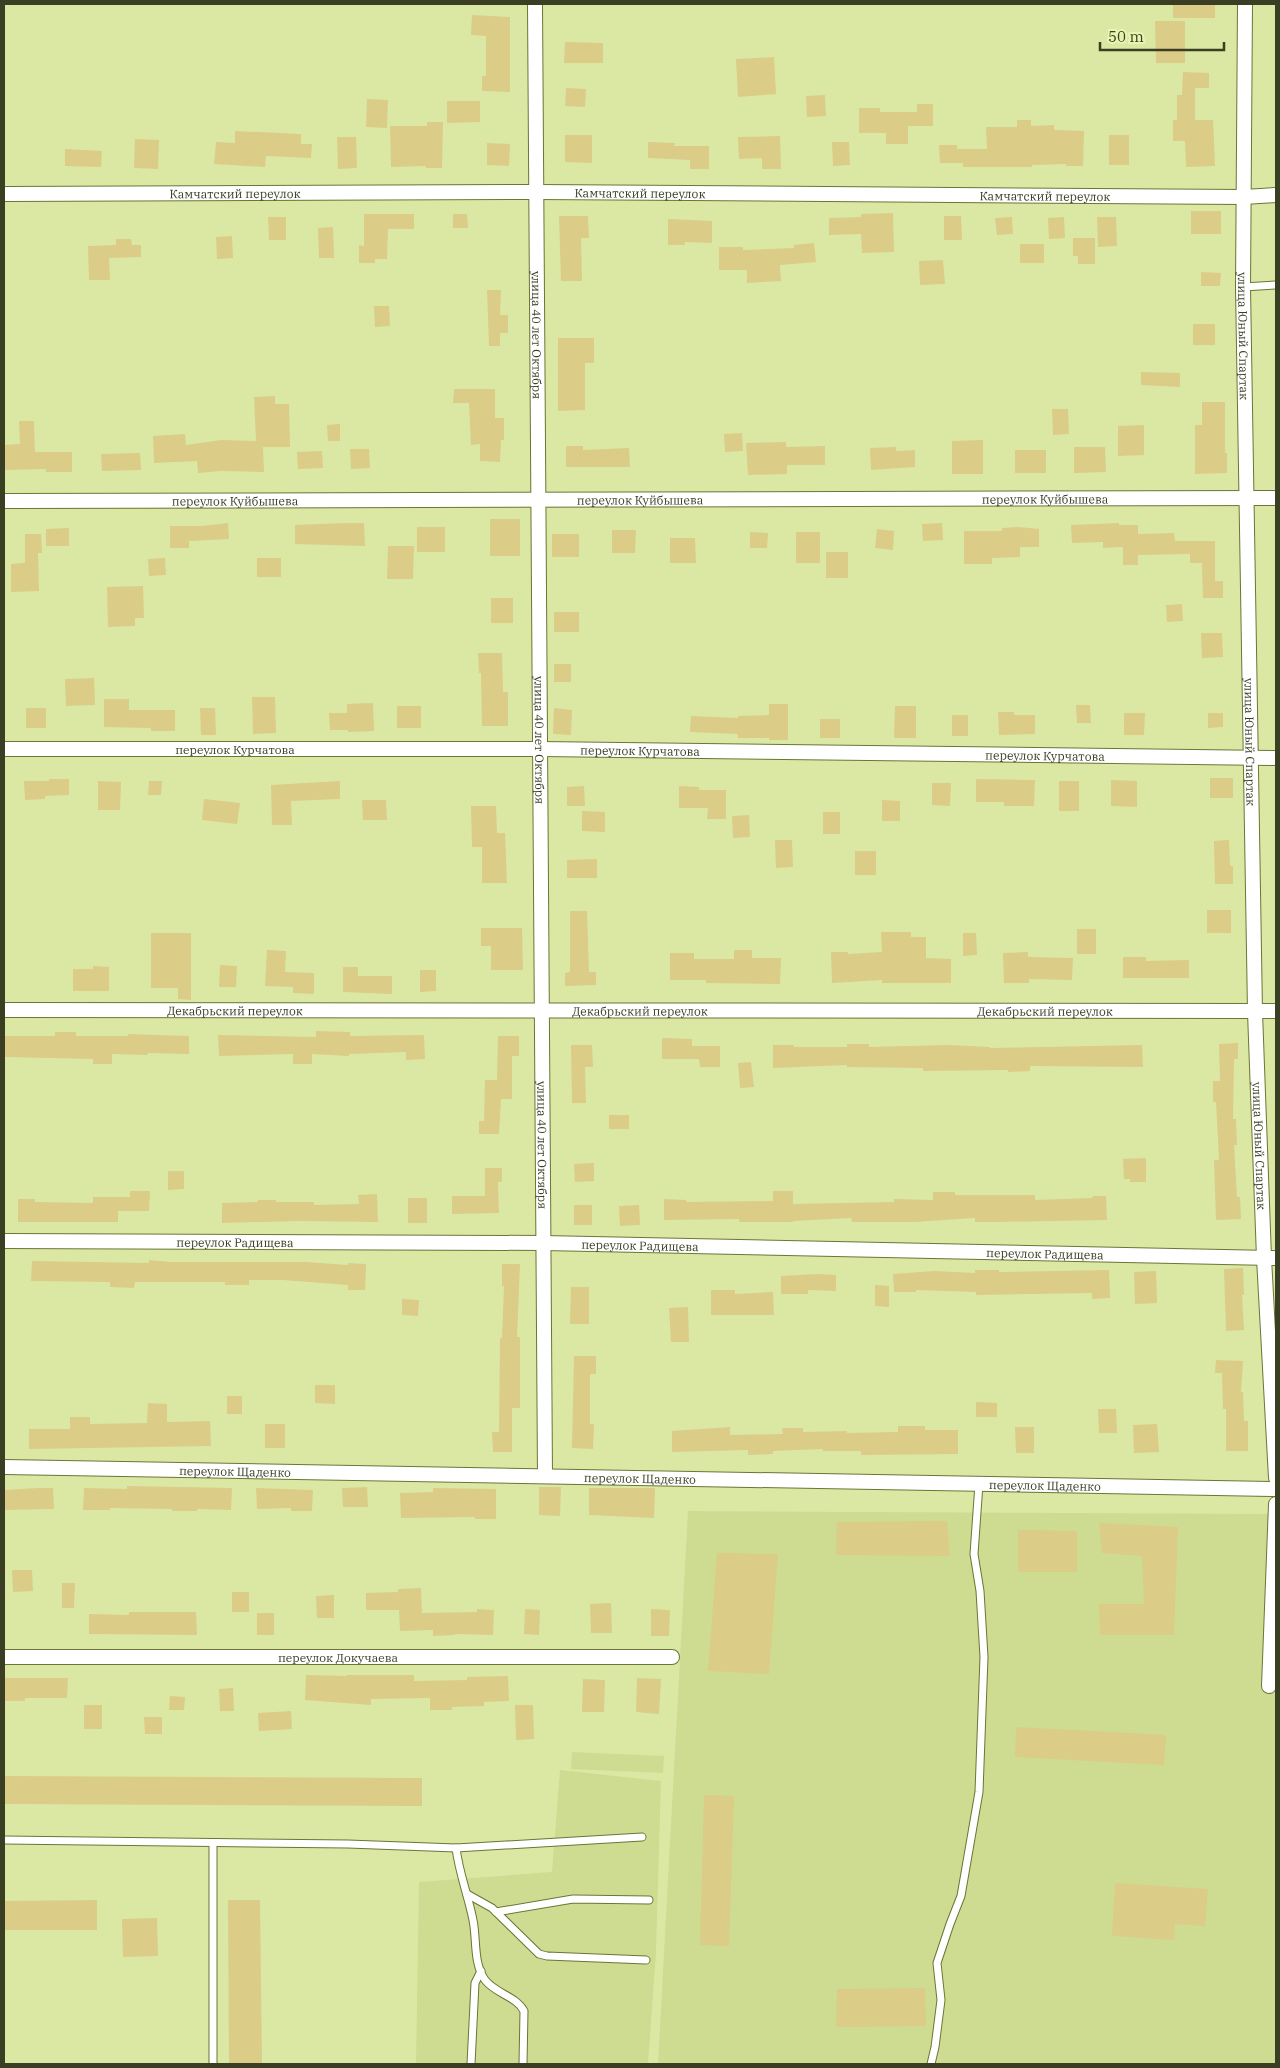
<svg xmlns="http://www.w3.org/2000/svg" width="1280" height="2068" font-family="'IBM Plex Serif',serif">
<rect width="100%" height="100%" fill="#dbe8a4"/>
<g fill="#cedc91">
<path d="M688,1511L1276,1514V2064H658Z"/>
<path d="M572,1752L664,1756L663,1773L571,1769Z"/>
<path d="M560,1770L661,1781L656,1952L648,2064H416L419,1882L552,1872Z"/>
</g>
<g fill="#dbcc88">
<rect x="1173" y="4" width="42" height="14"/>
<path d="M472,15L510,17V92L482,91V76H486V36L471,35Z"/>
<path d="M1155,21H1185V63H1156Z"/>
<path d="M565,42L603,43V63H564Z"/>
<path d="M774,57L776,94L738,97L736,59Z"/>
<path d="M1183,72L1209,73V88H1195V120H1213L1215,166L1186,167L1185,141H1173V120H1177V95H1182Z"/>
<path d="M566,88L586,89L585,107L565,106Z"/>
<path d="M825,95L826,116L807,117L806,96Z"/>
<path d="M367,99L388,100L387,128L366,127Z"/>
<path d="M447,101H480V122L447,123Z"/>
<path d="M917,104H933V126H908V144H886V133H859V108H880V112H917Z"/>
<path d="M1017,120H1031V126L1054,125V130L1084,131L1083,166H1066V164L1032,165V167H963V163H940L939,145H957V149H987L986,127H1017Z"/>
<path d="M427,122H443L442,168H426V166L391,167L390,126H427Z"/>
<path d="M235,131L301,134V144H312L311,158L266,156L265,167L214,164L216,142L235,143Z"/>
<path d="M565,135H592V163L565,162Z"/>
<rect x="1109" y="135" width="20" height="30"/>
<path d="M780,136L781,169H762V158L739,159L738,137Z"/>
<path d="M337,137H356L357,168L338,169Z"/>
<path d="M135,139L159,140L158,169L134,168Z"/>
<path d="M648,142L675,143L674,146H709V169H690V160L648,158Z"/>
<path d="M832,142H849L850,165L833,166Z"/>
<path d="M487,143L510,144L509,166L487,165Z"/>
<path d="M65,149L102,151L101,167L65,166Z"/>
<rect x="1191" y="211" width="30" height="23"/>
<path d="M893,213L894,252L862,253L861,234L829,235V218L861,217V214Z"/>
<path d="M364,214H414V229H388L387,259H375V263H359V245L364,246Z"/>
<path d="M453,214H467L468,228H453Z"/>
<path d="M559,216H588L589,238H581L582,281H561Z"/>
<path d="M944,216H961L962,240H944Z"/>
<path d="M268,217H286V240H269Z"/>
<path d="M1012,217L1013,234L997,235L995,218Z"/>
<path d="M1064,217L1065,238L1049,239L1048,218Z"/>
<path d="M1097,217H1116L1117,246L1098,247Z"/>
<path d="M668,219L712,221V243L685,242V245H668Z"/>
<path d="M333,227L334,258H319L318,228Z"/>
<path d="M232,236L233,258L217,259L216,237Z"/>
<path d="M1073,238H1095V264H1078V256H1073Z"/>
<path d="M116,239H131L132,245H141V257L109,258L110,280H89L88,246L116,245Z"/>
<path d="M814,243L816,262L780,265L781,281L747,283V270H719V247H743V250L794,248V245Z"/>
<rect x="1020" y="244" width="24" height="19"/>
<path d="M943,260L945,284L920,285L919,261Z"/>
<path d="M1201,272L1221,273L1220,286H1201Z"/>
<path d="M487,290H501L500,315H508V333H500V346H489Z"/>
<path d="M374,306H389L390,326L375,327Z"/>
<rect x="1193" y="324" width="22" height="21"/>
<path d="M558,338H594V363H585V410L558,411Z"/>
<path d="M1141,372L1180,373V387L1141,385Z"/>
<path d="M454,389H495V418H504V440H501L500,462L480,461V444L471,445L469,403H453Z"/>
<path d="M275,396V404H289L290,447H263L264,472L221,471L198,473L197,461L154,463L153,436L185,434L186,445L221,440L256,441L254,397Z"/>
<path d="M1202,402H1225V453H1227V473L1195,474V425H1202Z"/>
<path d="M1052,409H1068L1069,434L1053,435Z"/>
<path d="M19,421H34L35,452H72V472H46V469L4,470V445L20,444Z"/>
<path d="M340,424V441H328L327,425Z"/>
<path d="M1144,425V455L1118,456V426Z"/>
<path d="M742,433L743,451L725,452L724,434Z"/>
<path d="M983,440V474H952V441Z"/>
<path d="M786,442V447L825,446V465H787V474L748,475L746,443Z"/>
<path d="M566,446H583V450L629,448L630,467H566Z"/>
<path d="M896,447V451L915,450V467L871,470L870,448Z"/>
<path d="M1074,447H1105L1106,472L1074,473Z"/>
<path d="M350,449H369L370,468L351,469Z"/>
<rect x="1015" y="450" width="31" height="23"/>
<path d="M322,451L323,468L298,469L297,452Z"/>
<path d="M140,453L141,470L102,471L101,454Z"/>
<rect x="490" y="519" width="30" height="37"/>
<path d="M228,523L229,539L189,541V548H170V526H202Z"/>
<path d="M347,523H364L365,546L295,544V525Z"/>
<path d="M942,523L943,540L923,541L922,524Z"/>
<path d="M1119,523V525H1138V534L1174,533L1175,541H1215V581H1223V598H1203L1202,563H1190V554L1138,555V565H1123V547L1103,548V542L1072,543L1071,525Z"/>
<rect x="417" y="527" width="28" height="25"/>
<path d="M1019,527L1039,529V547H1020V557L992,558V564H964V531H1002V528Z"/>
<path d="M69,528V546H46V529Z"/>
<path d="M877,529L894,531L893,550L875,548Z"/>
<path d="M612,530H636L635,553H612Z"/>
<path d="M750,532L768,533L767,548H750Z"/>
<rect x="796" y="532" width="24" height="31"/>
<path d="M25,534H41L42,553H38L39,591L11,592V564L25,563Z"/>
<rect x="552" y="534" width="27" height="23"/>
<path d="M670,538H695L696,563H670Z"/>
<path d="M388,546H414L413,579H387Z"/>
<rect x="826" y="552" width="22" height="26"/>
<path d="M165,558L166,575L149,576L148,559Z"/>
<rect x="257" y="558" width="24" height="19"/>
<path d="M143,586L144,618H135V626L108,627L107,587Z"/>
<rect x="491" y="598" width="22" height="25"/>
<path d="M1182,604L1183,621L1167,622L1166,605Z"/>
<rect x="554" y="612" width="25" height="20"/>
<path d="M1201,633H1222L1223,657L1202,658Z"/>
<path d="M478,653H502L503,692H508V726H482L481,673H479Z"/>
<rect x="554" y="664" width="17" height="18"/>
<path d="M94,678L95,705L66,706L65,679Z"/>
<path d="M252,697H275L276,733L253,734Z"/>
<path d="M104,699H129V710H175V731H151V728L104,727Z"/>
<path d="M373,703L374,731L348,732V730H330L329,713H347V704Z"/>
<path d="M769,704H788V740H769V738H738V734L690,732L691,716L738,718V716L769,715Z"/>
<path d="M1076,705H1090L1091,723H1077Z"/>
<rect x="397" y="706" width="24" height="22"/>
<path d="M895,706H916V738H894Z"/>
<rect x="26" y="708" width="20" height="20"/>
<path d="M200,708H215L216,735H201Z"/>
<path d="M554,708L572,710L571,735L553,734Z"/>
<path d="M998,712H1014V715H1035V734L999,735Z"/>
<path d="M1124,713H1145L1144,735H1124Z"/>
<path d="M1208,713H1223V727L1208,728Z"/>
<rect x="952" y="715" width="16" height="21"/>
<rect x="820" y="719" width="20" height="19"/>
<rect x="1210" y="778" width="23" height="20"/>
<path d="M49,779H69V795L45,796V799L25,800L24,781H49Z"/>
<path d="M976,779L1035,780L1034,806H1004V802H976Z"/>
<path d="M1111,780L1137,781V807L1111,806Z"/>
<path d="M98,781L121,782L120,810H98Z"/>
<path d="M149,781H162L161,795H148Z"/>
<path d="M340,781V799L291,801L292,825H272L271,785Z"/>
<rect x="1059" y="781" width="20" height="30"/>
<path d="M932,783H951L950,806L932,805Z"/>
<path d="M584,786L585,806H567V787Z"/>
<path d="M679,786L699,787V790H726V819H707L708,808H679Z"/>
<path d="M204,799L240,803L237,824L202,820Z"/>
<path d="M362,800H386L387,820H363Z"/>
<path d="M882,800L900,801V821H882Z"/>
<path d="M471,806H496L497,833H505L507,883H482V847H472Z"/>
<path d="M582,811L605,812V832L582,831Z"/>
<rect x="823" y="812" width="17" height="22"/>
<path d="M749,815L750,837L733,838L732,816Z"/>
<path d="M775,840H792L793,867L776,868Z"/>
<path d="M1229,840L1230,866H1233V884H1215L1214,841Z"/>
<rect x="855" y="851" width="21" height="24"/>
<path d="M597,859V878H567V860Z"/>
<rect x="1207" y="910" width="24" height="23"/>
<path d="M570,911H587L589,972H596V985L565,986V973L570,972Z"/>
<path d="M481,928H522L523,970H491V946H481Z"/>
<rect x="1077" y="929" width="19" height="25"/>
<path d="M881,932H911V937H926V958L951,959V983H882V980L832,983L831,952H848V954L882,952Z"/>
<path d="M151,933H191V1000L178,999V988H151Z"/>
<path d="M963,933H976L977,955L963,956Z"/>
<path d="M267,950L286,951L285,972L314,973V994L293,993V987L265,986Z"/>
<path d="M734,950H752V958H781L780,984L706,983V980H670V953H694V959H734Z"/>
<path d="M1028,952V957L1073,958L1072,980L1029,979V983H1004L1003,953Z"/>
<path d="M1123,957H1146V961L1189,960V978H1123Z"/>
<path d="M220,965L237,966L236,987H219Z"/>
<path d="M93,966L109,967V991H73V969H93Z"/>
<path d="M343,967H358V976H392V994L343,992Z"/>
<path d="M420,970H436V991L420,992Z"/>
<path d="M316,1031L350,1032V1036L424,1035L425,1059L406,1060V1052L349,1054V1056L312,1054V1064H293V1054L219,1056L218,1035L316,1037Z"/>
<path d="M55,1032H76V1036H128V1034L189,1036V1054L148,1053L147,1055L112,1054V1064H93V1059L4,1057V1036H55Z"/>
<path d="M498,1036H519V1056H512V1099H501L499,1134H479V1121H484L485,1080H497Z"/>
<path d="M662,1038L692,1039V1046H720V1067H700L699,1059H662Z"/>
<path d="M1238,1043V1059H1234L1233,1119H1236L1237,1145H1234L1237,1197H1240L1241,1219L1216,1220L1214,1160H1219L1216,1102H1213V1081H1220L1219,1044Z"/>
<path d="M847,1044H869V1047L948,1045L990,1047V1048L1142,1045L1143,1067L1030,1066V1071L1008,1072V1070L923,1071V1068L847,1067V1065L773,1068V1045H794V1047H847Z"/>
<path d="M571,1045H592L593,1067H585L586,1103H572Z"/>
<path d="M751,1062L754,1087L740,1088L738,1063Z"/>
<rect x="609" y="1115" width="20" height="14"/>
<path d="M1146,1158V1182H1130V1179H1124L1123,1159Z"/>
<path d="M594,1163V1181L575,1182L574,1164Z"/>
<path d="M485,1168H502V1182H498L499,1213L452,1214V1196H485Z"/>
<path d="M168,1171H184V1189L168,1190Z"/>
<path d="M130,1191H150L149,1211H118V1222H18V1199H35V1202L93,1203V1197H130Z"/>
<path d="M773,1191H793V1204L894,1202V1199L933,1200V1192H955V1195H1035V1200L1092,1198L1093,1196H1106L1107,1220L997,1222H975V1218L914,1222H852L851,1218L793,1221V1222H739V1219L664,1220V1199L686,1200V1202L773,1201Z"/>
<path d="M377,1194L378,1222L298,1221L222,1223V1203L258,1202V1200H276V1202H314V1205L359,1204L358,1195Z"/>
<rect x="408" y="1198" width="19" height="25"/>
<rect x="574" y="1205" width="18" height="20"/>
<path d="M639,1205L640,1225L620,1226L619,1206Z"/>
<path d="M149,1260L171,1262H305L348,1265V1263L366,1264L365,1290H348V1285L283,1280H249V1285H225V1282H135L134,1288L110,1287V1282L31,1281L32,1261L149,1263Z"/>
<path d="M502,1264H520L517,1337H520V1408H512V1452H493L492,1432H499L500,1338H502L504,1286H502Z"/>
<path d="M1243,1268L1244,1295H1242L1244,1330L1226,1331L1224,1269Z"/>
<path d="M975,1270H999V1272L1109,1270L1110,1298L1092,1299V1293L976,1295V1292L916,1290V1292H894L893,1274L934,1271L975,1273Z"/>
<path d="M1156,1271L1157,1303L1135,1304L1134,1272Z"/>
<path d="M817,1274L836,1275V1291L808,1290V1294H781V1276Z"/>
<path d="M875,1285L889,1286V1307L875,1306Z"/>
<path d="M571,1287H589V1324H570Z"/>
<path d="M711,1290H735V1294L773,1292L774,1315H711Z"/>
<path d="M402,1299L419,1300L418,1316L402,1315Z"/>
<path d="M688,1307L689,1342H671L669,1308Z"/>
<path d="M574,1356H596V1374H590V1424H594L593,1449L572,1448Z"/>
<path d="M1216,1360L1243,1361L1241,1392H1243L1244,1421H1248V1451H1226V1409H1223L1222,1373H1215Z"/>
<path d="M315,1385H335V1404L315,1403Z"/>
<rect x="227" y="1396" width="15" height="18"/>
<path d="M976,1402L997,1403V1417H976Z"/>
<path d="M148,1403L167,1404V1422L210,1421L211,1446L29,1449V1429H70V1417H90V1424L147,1423Z"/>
<path d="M1098,1409H1116L1117,1433H1099Z"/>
<rect x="265" y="1424" width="20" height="24"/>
<path d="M1157,1424L1159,1452L1134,1453L1133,1425Z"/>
<path d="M898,1426H925V1430H958V1454L861,1455V1451H823V1449L773,1451V1454L748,1455V1450L672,1452V1431L730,1427V1435L783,1434L782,1428H803V1432L847,1431V1433L898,1432Z"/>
<path d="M1015,1427H1034V1453H1016Z"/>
<path d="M127,1486L232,1488L231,1510L197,1509V1511H172V1509L110,1508V1510H83L84,1488L127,1489Z"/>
<path d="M367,1487L368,1507H343L342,1488Z"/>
<path d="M539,1487H561L560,1516L539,1515Z"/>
<path d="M38,1488H53L54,1509L4,1510V1490Z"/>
<path d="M256,1488L313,1490L312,1511H291V1508L257,1509Z"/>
<path d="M433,1488L496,1489V1519H475V1517L401,1518L400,1493L433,1492Z"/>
<path d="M589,1488H655L654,1518L589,1515Z"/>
<path d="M947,1521L950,1556L836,1555L837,1522Z"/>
<path d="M1099,1523L1178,1527L1174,1635H1100L1099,1604H1144L1142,1556L1102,1553Z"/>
<path d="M1018,1530L1077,1531V1572H1018Z"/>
<path d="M717,1553L778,1554L769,1674L708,1671Z"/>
<path d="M12,1570H32L33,1591L13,1592Z"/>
<path d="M62,1583H75L74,1608H62Z"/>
<path d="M421,1588L422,1613L477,1612V1609L494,1610L493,1635L455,1634V1635L433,1636V1630L400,1631L399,1610H366V1593L398,1592V1589Z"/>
<rect x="232" y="1592" width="17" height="20"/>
<path d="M334,1595V1618H317L316,1596Z"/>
<path d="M611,1603L612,1633H591L590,1604Z"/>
<path d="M525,1609L540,1610L539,1635L524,1634Z"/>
<path d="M651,1609L670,1610L669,1636H651Z"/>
<path d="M129,1612H196L197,1635L89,1634V1614L129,1615Z"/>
<rect x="257" y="1613" width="17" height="22"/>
<path d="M306,1675L347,1676V1675H414V1681L467,1680V1677L508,1676L509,1701L484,1702V1706L452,1707V1710H430V1698L371,1699V1705L305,1700Z"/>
<path d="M4,1678H68L67,1698H25V1701H4Z"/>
<path d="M637,1678L661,1679L659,1714L636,1712Z"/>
<path d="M583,1679L605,1680L604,1712H582Z"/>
<path d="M233,1688L234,1711H220L219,1689Z"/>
<path d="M170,1696L185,1697L184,1710H169Z"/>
<rect x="84" y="1705" width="18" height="24"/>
<path d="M515,1705H533L534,1739L516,1740Z"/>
<path d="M291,1711L292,1729L259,1731L258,1713Z"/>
<path d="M144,1717H162V1734H145Z"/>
<path d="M1016,1727L1166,1735L1164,1765L1015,1757Z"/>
<path d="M4,1776L422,1778V1806L4,1804Z"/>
<path d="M704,1795L734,1796L729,1946L700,1945Z"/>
<path d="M1115,1883L1208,1889L1205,1926L1175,1924L1174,1940L1112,1936Z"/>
<path d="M97,1900V1930H4V1901Z"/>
<path d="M228,1900H260L262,2064H229Z"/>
<path d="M157,1918L158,1956L123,1957L122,1919Z"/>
<path d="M925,1988L926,2026L836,2027L837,1989Z"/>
</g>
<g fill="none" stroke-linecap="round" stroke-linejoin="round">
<g stroke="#6b7535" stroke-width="9">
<g id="lane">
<path d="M1243,287L1276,285"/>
<path d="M4,1840L348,1844L456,1848L642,1837"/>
<path d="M213,1844V2064"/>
<path d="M456,1848C459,1873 468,1895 473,1920C477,1939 473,1963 485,1980C496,1994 516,1996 524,2011L523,2064"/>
<path d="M467,1894L492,1908L539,1954L547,1956L646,1960"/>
<path d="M496,1912L573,1899L649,1900"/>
<path d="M471,2064L475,1983L481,1971"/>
<path d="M931,2064L935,2047L941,2000L937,1963L950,1924L961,1896L979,1792L984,1657L980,1591L974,1554L979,1484"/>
</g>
</g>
<g stroke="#6b7535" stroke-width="16">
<g id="street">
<path id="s1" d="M535,4L545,1476"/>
<path id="s2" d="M1245,4L1243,287L1255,1012L1264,1258L1276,1478"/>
<path id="s3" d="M4,194L537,192L1244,197L1276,195"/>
<path id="s4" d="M4,501L1276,498"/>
<path id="s5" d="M4,749H540L1276,758"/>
<path id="s6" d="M4,1010L1276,1011"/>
<path id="s7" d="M4,1241L543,1243L1276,1258"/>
<path id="s8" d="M4,1467L1276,1489"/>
<path id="s9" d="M4,1657H672"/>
<path d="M1269,1686L1276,1504"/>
</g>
</g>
<use href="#lane" stroke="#fff" stroke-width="7"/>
<use href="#street" stroke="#fff" stroke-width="14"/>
</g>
<g text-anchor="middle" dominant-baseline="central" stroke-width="5" stroke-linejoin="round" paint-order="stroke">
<g font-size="12" fill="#3a3f24" stroke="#e8f5b1">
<text stroke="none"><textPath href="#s3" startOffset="231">Камчатский переулок</textPath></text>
<text stroke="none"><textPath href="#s3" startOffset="636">Камчатский переулок</textPath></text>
<text stroke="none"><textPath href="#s3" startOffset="1041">Камчатский переулок</textPath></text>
<text stroke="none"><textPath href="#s1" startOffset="331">улица 40 лет Октября</textPath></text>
<text stroke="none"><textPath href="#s2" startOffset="332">улица Юный Спартак</textPath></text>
<text stroke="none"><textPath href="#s4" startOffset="1041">переулок Куйбышева</textPath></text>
<text stroke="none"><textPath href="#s4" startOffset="636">переулок Куйбышева</textPath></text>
<text stroke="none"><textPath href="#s4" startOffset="231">переулок Куйбышева</textPath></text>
<text stroke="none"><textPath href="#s1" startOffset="736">улица 40 лет Октября</textPath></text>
<text stroke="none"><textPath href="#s2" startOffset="738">улица Юный Спартак</textPath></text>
<text stroke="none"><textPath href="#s5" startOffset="231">переулок Курчатова</textPath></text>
<text stroke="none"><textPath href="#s5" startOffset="636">переулок Курчатова</textPath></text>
<text stroke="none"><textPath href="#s5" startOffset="1041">переулок Курчатова</textPath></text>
<text stroke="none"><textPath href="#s6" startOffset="231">Декабрьский переулок</textPath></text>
<text stroke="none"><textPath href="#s6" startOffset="636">Декабрьский переулок</textPath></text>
<text stroke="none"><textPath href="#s6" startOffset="1041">Декабрьский переулок</textPath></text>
<text stroke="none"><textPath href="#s1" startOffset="1141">улица 40 лет Октября</textPath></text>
<text stroke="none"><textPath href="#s2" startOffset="1142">улица Юный Спартак</textPath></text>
<text stroke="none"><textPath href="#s7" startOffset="231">переулок Радищева</textPath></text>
<text stroke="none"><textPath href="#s7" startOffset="636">переулок Радищева</textPath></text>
<text stroke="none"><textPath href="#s7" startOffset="1041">переулок Радищева</textPath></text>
<text stroke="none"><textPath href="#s8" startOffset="231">переулок Щаденко</textPath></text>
<text stroke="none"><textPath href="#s8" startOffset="636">переулок Щаденко</textPath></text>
<text stroke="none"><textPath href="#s8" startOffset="1041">переулок Щаденко</textPath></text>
<text stroke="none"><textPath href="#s9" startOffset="334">переулок Докучаева</textPath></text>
</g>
</g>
<rect width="1280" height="2068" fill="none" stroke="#3a3f24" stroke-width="10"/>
<path d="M1100 42v8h124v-8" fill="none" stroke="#3a3f24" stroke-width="2.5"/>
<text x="1108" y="42" font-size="15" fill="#3a3f24" stroke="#e8f5b1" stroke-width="4" paint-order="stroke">50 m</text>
</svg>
